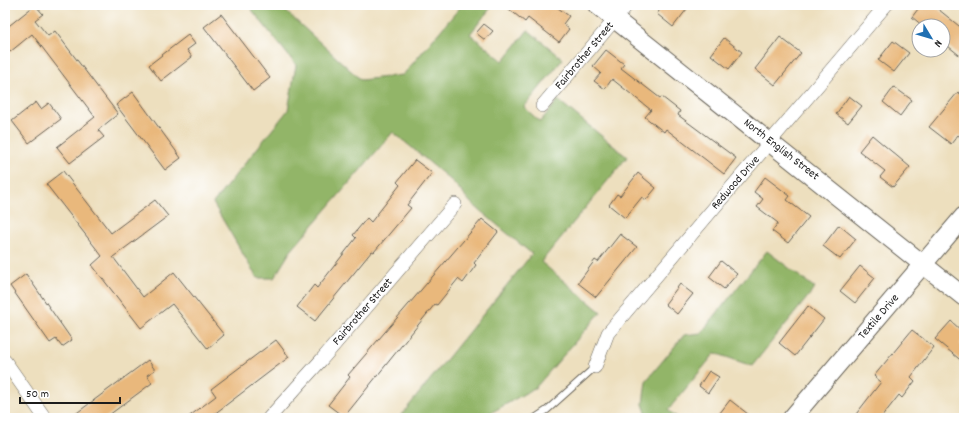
<svg xmlns="http://www.w3.org/2000/svg" width="969" height="423" font-family="Dekko,sans-serif">
<rect width="100%" height="100%" fill="#fff"/>
<filter id="ink" filterUnits="userSpaceOnUse"><feTurbulence type="fractalNoise" baseFrequency=".025" numOctaves="2"/><feDisplacementMap in="SourceGraphic" scale="8" xChannelSelector="R" yChannelSelector="G"/><feConvolveMatrix kernelMatrix="1 2 1 2 8 2 1 2 1" color-interpolation-filters="sRGB"/></filter>
<filter id="wash" filterUnits="userSpaceOnUse"><feTurbulence type="fractalNoise" baseFrequency=".012" numOctaves="4" result="noise"/><feDisplacementMap in="SourceGraphic" scale="16" xChannelSelector="R" yChannelSelector="G"/><feGaussianBlur stdDeviation="0.9" result="paint"/><feColorMatrix in="noise" values="0 0 0 0 0 0 0 0 0 0 0 0 0 0 0 0 0 1.4 0 .05"/><feComposite in="paint" operator="in"/></filter>
<g filter="url(#wash)">
<rect width="100%" height="100%" fill="#eddfbe"/>
<g fill="#92b568" stroke="#576842">
<path d="M248,5H279L361,80L403,75L462,5H493L470,34L503,61L528,30L563,59L524,107L540,122L558,100L627,157L541,262L601,312L536,387L482,418H399L532,254L471,203L453,182L393,132L290,252L274,278H257L213,203L288,110L296,65Z"/>
<path d="M767,251L815,288L752,366L715,353L668,410L678,418H648L643,404L646,381L684,335L701,333Z"/>
</g>
<g id="blocks">
<g fill="#e9b87c">
<path d="M35,5L43,14L35,20L48,36L55,31L118,114L98,130L104,137L70,163L57,147L95,117L32,34L10,52L5,45V29Z"/>
<path d="M504,5H554L569,16L563,24L569,29L559,42L528,18L525,22Z"/>
<path d="M663,5H690L673,27L657,14Z"/>
<path d="M921,5H933L964,30V59L943,42V26H923L912,17Z"/>
<path d="M221,14L270,78L253,91L204,27Z"/>
<path d="M484,24L493,31L485,40L476,33Z"/>
<path d="M188,35L195,44L187,50L192,57L161,81L149,65Z"/>
<path d="M780,37L801,53L775,85L755,69Z"/>
<path d="M724,38L742,52L729,69L711,55Z"/>
<path d="M893,41L909,53L894,72L878,60Z"/>
<path d="M606,50L624,64L621,68L660,98L662,97L680,111L678,115L736,158L724,174L666,129L664,132L645,117L651,110L612,79L605,89L594,81L601,73L593,66Z"/>
<path d="M894,87L912,100L900,116L883,102Z"/>
<path d="M133,92L181,158L165,170L116,105Z"/>
<path d="M958,92L964,97V140L958,135L951,144L929,127Z"/>
<path d="M849,96L862,106L848,123L836,114Z"/>
<path d="M36,102L41,109L49,103L61,119L29,143L12,121Z"/>
<path d="M872,135L910,167L893,187L880,177L885,171L859,151Z"/>
<path d="M415,160L432,173L407,205L411,208L374,252L372,251L315,321L297,307L314,285L317,288L356,238L353,235L367,218L371,222L400,185L397,182Z"/>
<path d="M63,171L111,233L155,200L168,216L113,257L143,297L174,272L224,335L208,349L172,304L141,328L92,265L102,256L46,184Z"/>
<path d="M638,173L656,188L646,200L642,197L625,218L609,205L617,194L620,196Z"/>
<path d="M765,177L790,196L787,200L809,217L788,243L772,231L778,223L757,207L763,199L754,192Z"/>
<path d="M482,219L498,232L474,263L476,265L463,283L458,279L437,305L435,304L344,417L328,405L350,377L348,375Z"/>
<path d="M839,225L856,239L840,259L823,246Z"/>
<path d="M620,234L637,247L596,297L578,283L595,260L598,262Z"/>
<path d="M721,261L737,274L724,289L709,277Z"/>
<path d="M860,266L875,278L855,303L840,291Z"/>
<path d="M26,274L72,340L62,347L56,339L50,343L10,286Z"/>
<path d="M680,284L693,294L677,314L665,304Z"/>
<path d="M808,306L824,319L795,356L779,343Z"/>
<path d="M951,321L964,333V338L960,344L964,347V363L935,339Z"/>
<path d="M912,330L934,347L911,377L915,381L902,398L899,395L881,418H853L881,382L874,376Z"/>
<path d="M276,340L289,357L209,418H187L216,396L211,389Z"/>
<path d="M148,360L155,370L147,375L152,383L105,418H70Z"/>
<path d="M709,371L719,377L708,393L699,386Z"/>
<path d="M730,400L753,418H716Z"/>
</g>
</g>
</g>
<g filter="url(#ink)">
<use href="#blocks" fill-opacity="0" stroke="#656055" stroke-width="1"/>
<g fill="none" stroke-linecap="round" stroke-linejoin="round">
<g stroke="#656055" stroke-width="8">
<path id="lane" d="M535,418L547,410L595,367"/>
</g>
<g stroke="#656055" stroke-width="14">
<g id="street">
<path d="M542,106L627,5"/>
<path d="M5,361L45,418"/>
<path d="M595,367L608,333L886,5"/>
<path d="M269,418L323,358L455,204"/>
</g>
</g>
<g stroke="#656055" stroke-width="20">
<g id="secondary">
<path d="M597,5L964,297"/>
<path d="M792,418L964,216"/>
</g>
</g>
<use href="#lane" stroke="#fff" stroke-width="6"/>
<use href="#street" stroke="#fff" stroke-width="13"/>
<use href="#secondary" stroke="#fff" stroke-width="18"/>
</g>
</g>
<g text-anchor="middle" dominant-baseline="central" stroke-width="3" stroke-linejoin="round" paint-order="stroke">
<g font-size="12" fill="#1c1c1c" stroke="#fff">
<text transform="translate(585 56) rotate(-50)">Fairbrother Street</text>
<text transform="translate(781 150) rotate(38)">North English Street</text>
<text transform="translate(736 183) rotate(-49)">Redwood Drive</text>
<text transform="translate(363 312) rotate(-49)">Fairbrother Street</text>
<text transform="translate(879 317) rotate(-49)">Textile Drive</text>
</g>
</g>
<rect width="969" height="423" fill="none" stroke="#fff" stroke-width="20"/>
<g transform="translate(931 38) rotate(128)"><circle r="19" fill="#ffffff" stroke="#a4a4a4"/>
<path d="M0-3L7 15L0 10L-7 15Z" fill="#1f6fb2"/>
<text y="-6" font-size="11" font-weight="bold" text-anchor="middle" fill="#1c1c1c">N</text>
</g>
<path d="M20 397v6h100v-6" fill="none" stroke="#1c1c1c" stroke-width="2"/>
<text x="26" y="397" font-size="12" fill="#1c1c1c" stroke="#ffffff" stroke-width="3" paint-order="stroke">50 m</text>
</svg>
